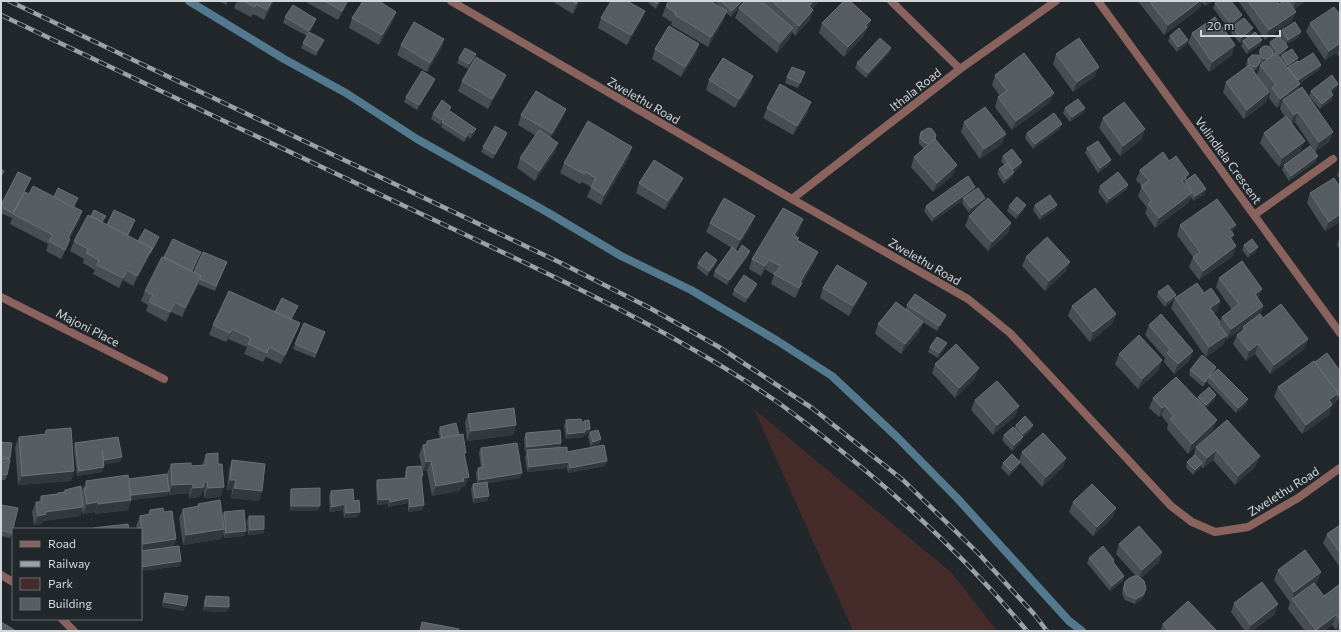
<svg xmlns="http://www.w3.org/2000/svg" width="1341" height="632" font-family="Commissioner,sans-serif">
<rect width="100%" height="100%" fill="#21272b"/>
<path fill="#452b29" d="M754,409L952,573L997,631H853Z"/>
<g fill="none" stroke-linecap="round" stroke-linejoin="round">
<path stroke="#52798e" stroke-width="8" d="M189,1L284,59L346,93L417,139L547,212L621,256L691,290L776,340L832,376L896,436L957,498L1069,621L1082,631"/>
<path stroke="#8a635f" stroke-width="8" d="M1254,215L1333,159"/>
<g stroke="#8a635f" stroke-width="8">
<path d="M451,1L792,199L968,299L1010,333L1171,506L1192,522L1215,532L1248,527L1298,498L1340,468"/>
<path d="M891,1L960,69"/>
<path d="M1098,1L1340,333"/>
<path d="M792,199L960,69L1056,1"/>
<path d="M1,297L164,379"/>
<path d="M1,575L13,582"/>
<path d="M62,619L74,631"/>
</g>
<g stroke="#9ea2a6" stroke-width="4.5">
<g id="rail">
<path d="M9,1L559,262L648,307L719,347L812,408L903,480L978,553L1034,614L1047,631"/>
<path d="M1,15C133,78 264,140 396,202C522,262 651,318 767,395C784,406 800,419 816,431C893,490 965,556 1027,631"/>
</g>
</g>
<use href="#rail" stroke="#21272b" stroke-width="3" stroke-dasharray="9" stroke-linecap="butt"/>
</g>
<g fill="#484f53">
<path d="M219,1H228L226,5Z"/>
<path d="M237,1H274L264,20L253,14L251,17L234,8Z"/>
<path d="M304,1H349L338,20Z"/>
<path d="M552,1H580L573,14Z"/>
<path d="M646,1H661L656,9Z"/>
<path d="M714,1H745L731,17L726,12L723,21L708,47L671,25L672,22L662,16L666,6L721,7Z"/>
<path d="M745,1H819L812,9L810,20L795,36L792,32L790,38L777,53L735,18L739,8Z"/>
<path d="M1138,1H1214L1205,6L1202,2L1200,8L1164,35Z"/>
<path d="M1239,1H1277L1279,4L1284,1H1306L1294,9L1292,21L1265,40L1239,2Z"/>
<path d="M1215,3L1240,21L1229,29L1213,8Z"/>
<path d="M645,11L641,21L627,45L598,28L601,18Z"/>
<path d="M1340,15V58L1337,54L1338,52L1325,60L1306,32L1310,23Z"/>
<path d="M285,17L314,24L309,32L322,45L316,56L301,48L307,36L283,23Z"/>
<path d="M352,18L393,21L379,45L349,28Z"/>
<path d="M871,20L867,30L865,32L863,37L844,57L819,33L822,23Z"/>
<path d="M1232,27L1251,33L1243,40L1260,45L1247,54L1241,46L1243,41L1240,43L1231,33Z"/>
<path d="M1282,30L1299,37L1286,45L1280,35Z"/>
<path d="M1192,33L1232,55L1209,72L1188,43Z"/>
<path d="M1170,36L1188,40L1186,45L1177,52L1168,41Z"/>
<path d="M444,39L441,49L427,72L397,55L401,45Z"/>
<path d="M1270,42L1286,52L1297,61L1321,65L1319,70L1300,83L1298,90L1333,132L1329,142L1315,152L1295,122L1292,124L1301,151L1279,167L1260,143L1264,133L1285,117L1280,109L1281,105L1277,108L1269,98L1270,93L1257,75L1260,65L1262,64L1260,62L1257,70L1254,72L1269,92L1266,102L1244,119L1223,92L1226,82L1247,67L1246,64L1248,59L1259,57V54L1260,49L1269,46Z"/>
<path d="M891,48L889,53L866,78L855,68L857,63Z"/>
<path d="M655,49L696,54L681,77L652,59Z"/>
<path d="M476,54L474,59L468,69L457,63L459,58Z"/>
<path d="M1056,54L1095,76L1073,92L1053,64Z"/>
<path d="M506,75L502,85L488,109L458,91L462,81Z"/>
<path d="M995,75L1050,102L1012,130L995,107L998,97L1000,96L992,85Z"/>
<path d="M753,76L750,86L735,108L706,90L709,80Z"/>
<path d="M787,77H803L798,88L785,83Z"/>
<path d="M433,84L417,110L404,102L406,97Z"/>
<path d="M1338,84L1336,89L1331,92L1332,100L1320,109L1309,96L1311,91Z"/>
<path d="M451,107L450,111L476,129L474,134L470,139L468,136L464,142L441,127L442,122L447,115L440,125L431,119L433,114Z"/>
<path d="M767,108L808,112L793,135L763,118Z"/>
<path d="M1065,108H1085L1083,113L1070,122L1063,113Z"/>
<path d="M566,109L562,119L551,138L555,152L535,181L517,168L520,158L536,136L518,125L521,115Z"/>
<path d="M1103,118L1142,139L1120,156L1099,128Z"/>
<path d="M964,122L1002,144L980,159L961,132Z"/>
<path d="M1060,129L1033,149L1025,138L1027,133Z"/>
<path d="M921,132L935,139L953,175L933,192L911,167L914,157L924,148L922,147L919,143V137Z"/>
<path d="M507,133L505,138L493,159L481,152L483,147Z"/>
<path d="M1087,148L1111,160L1109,165L1098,173L1085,153Z"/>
<path d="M1003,156L1022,162L1020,167L1014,172L1012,177L1004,184L997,174L999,169L1004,165L1001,161Z"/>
<path d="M629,157L601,205L587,197L591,187L582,182L580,184L560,173L564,163Z"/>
<path d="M1169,161L1186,180L1206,189L1204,194L1194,201L1191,197L1188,203L1155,228L1145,213L1147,208L1138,196L1142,186L1136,180L1140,170Z"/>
<path d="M1316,162L1289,181L1282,170L1284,165Z"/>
<path d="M1340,169V179L1337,175Z"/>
<path d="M683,178L679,187L665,210L636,193L639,183Z"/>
<path d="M29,183L20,200L29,194L78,198L74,207L82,211L79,221L69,239L66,249L61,259L46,251L48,244L10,224L13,216L12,218L1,213V205Z"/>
<path d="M1128,185L1126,190L1107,204L1098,192L1100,186Z"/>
<path d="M975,187L974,191L985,198L983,203L969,213L962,203L963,200L932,222L924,211L926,206Z"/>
<path d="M1340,187V222L1325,231L1307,203L1310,193Z"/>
<path d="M1035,205H1057L1055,210L1040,220L1033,210Z"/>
<path d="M1009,206L1024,210L1016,219L1007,211Z"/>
<path d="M969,216L1011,223L1008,233L988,251L965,226Z"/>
<path d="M103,223L107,225H133L128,236L138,241L157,242L148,258L133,286L123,280L119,288L93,274L95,270L83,263L84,259L70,251L74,241Z"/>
<path d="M710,223L751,226L736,250L738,252L750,251L748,256L727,285L713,276L715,271L732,248L706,232Z"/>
<path d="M1180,225L1233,233L1232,240L1233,256L1199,280L1189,267L1193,257L1177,235Z"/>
<path d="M800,229L796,236L798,240L814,262L802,283L798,293L795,298L771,284L774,275L765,269L761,276L749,269L752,259Z"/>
<path d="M1340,236V250L1337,245Z"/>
<path d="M1244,245L1256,252L1248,258L1242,250Z"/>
<path d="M201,252L192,271L194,272L227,262L215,291L198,284L182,317L171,312L166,322L146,311L148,305L141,301L145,291L164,257Z"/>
<path d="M1026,257L1066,271L1045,291L1022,266Z"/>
<path d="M698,263L715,265L707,276L697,268Z"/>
<path d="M1219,278L1258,299L1263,306L1260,314L1263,318L1308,339L1304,349L1270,374L1255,354L1246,361L1233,344L1237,335L1242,330L1243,328L1227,339L1226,337L1223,345L1206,357L1171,308L1175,298L1204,293L1220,301L1217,311L1214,313L1220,322L1222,317L1232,310L1216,287Z"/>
<path d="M867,283L863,292L849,316L820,298L823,288Z"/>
<path d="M755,289L745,303L732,295L734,290Z"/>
<path d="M1158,292L1176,295L1174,300L1165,307L1157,297Z"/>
<path d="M907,305L946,315L944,320L937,331L915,317L923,322L919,332L901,354L875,334L878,324L906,309Z"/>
<path d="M1072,306L1116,314L1112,324L1090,342L1068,316Z"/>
<path d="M296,311L291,320L300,323L296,333L281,364L266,357L263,362L244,354L247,347L228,339L226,342L209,335L213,325L275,312Z"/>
<path d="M304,323L325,332L315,358L293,349Z"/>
<path d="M1149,325L1193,351L1189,361L1174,374L1164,362L1165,358L1145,335Z"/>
<path d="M930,347L945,348L938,358L928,352Z"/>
<path d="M1119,354L1159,370L1138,389L1115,364Z"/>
<path d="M1314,361L1340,398L1336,401V400L1335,403L1332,405L1329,415L1302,434L1274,397L1278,387Z"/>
<path d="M935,364L975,378L955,398L932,373Z"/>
<path d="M1216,367L1215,372L1248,399L1246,405L1236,413L1207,382L1208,380L1203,387L1189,375L1190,370Z"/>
<path d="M1216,395L1214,400L1206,408L1213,430L1188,454L1167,429L1168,424L1161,415L1159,417L1149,408L1153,398L1197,399L1198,397Z"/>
<path d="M975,400L1019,406L1015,416L993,435L971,410Z"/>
<path d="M468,414L516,425L513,435L467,441L465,423Z"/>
<path d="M566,420L582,422H584V421L590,429L588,434L584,435V437L566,439L564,426Z"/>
<path d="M1227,420L1256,466L1235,485L1213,460L1203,468L1201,466L1200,468L1193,475L1186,467L1187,462L1193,457L1196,447Z"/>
<path d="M1016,425H1033L1031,430L1022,438L1021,442L1012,451L1002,440L1004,435L1014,428Z"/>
<path d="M440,427L465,457V487H461L460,491L432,496L427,471H423L419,455L423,445L426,444L427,441L440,438L438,432Z"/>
<path d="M46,430L74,471L71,481L18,485L15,447L19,437L44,435Z"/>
<path d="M590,432L601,439L599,444L591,447L588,437Z"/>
<path d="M526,433L561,443L560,447L567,452L605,466L568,473L567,468L527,472L525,456L527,452H525L524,438Z"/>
<path d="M1,442L12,443L7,475L5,480H1Z"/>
<path d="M75,443L120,462L104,464L102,472L77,476L74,448Z"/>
<path d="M481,448L520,478L487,483L489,496L487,501L473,503L471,489L473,484L477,483L476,473L478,468H481L479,453Z"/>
<path d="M1022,452L1066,458L1063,467L1042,487L1020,463L1018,467L1009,476L1001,468L1003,463L1019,461Z"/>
<path d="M206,454L220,497L204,498V492H202L200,497L189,498V493L169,495V491L167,496L131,500L128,510L95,514V512L83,514L82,510L80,516L43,521L42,524L34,525L32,512L36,502H39L41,496L58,494V493L64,492L65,490L82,495V491L86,481L128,479L168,488L167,474L171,464L191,466L202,465Z"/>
<path d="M232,460L262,491L259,501L231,498L232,490H227L229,470Z"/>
<path d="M407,467L423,475L422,479L424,505L422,510L408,512V503L388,507V504L377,505L376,485L377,480L405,478V472Z"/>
<path d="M291,489L318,511H290V494Z"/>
<path d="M331,491L354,501L358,517L344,518L343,510L330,512L329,496Z"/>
<path d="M1073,502L1116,508L1112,518L1093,536L1069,512Z"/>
<path d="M198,504L222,516L224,512L244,536L224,538L223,532L221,539L183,545L179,518L183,509L197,507Z"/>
<path d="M1,505L12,533L10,538L1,536Z"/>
<path d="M150,510L164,512L176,539L173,547L180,566L141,571V529H137L136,526L140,516L148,514Z"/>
<path d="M249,516L264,529L263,534L248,535L247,521Z"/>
<path d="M1340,525V565L1339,566L1323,543L1327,534Z"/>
<path d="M1119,544L1162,552L1159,562L1141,578L1145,594L1141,600L1135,604L1125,600L1122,594L1123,587L1125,582L1136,576L1116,554Z"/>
<path d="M1089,558L1124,576L1123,581L1110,591L1087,563Z"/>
<path d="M1278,570L1318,582L1315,584L1324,596L1340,584V627L1336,630L1332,625L1324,631H1305L1288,609L1290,602L1274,580Z"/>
<path d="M165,593L184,611L162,607L163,598Z"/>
<path d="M206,596L227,612L203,611L204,601Z"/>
<path d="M1234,603L1275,614L1252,631H1245L1231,612Z"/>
<path d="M1163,624L1217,631H1160Z"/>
</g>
<g fill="#32393d">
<path d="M272,1H274L264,20L267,10Z"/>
<path d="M347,1H349L338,20L342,11Z"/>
<path d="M578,1H580L573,14L576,4Z"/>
<path d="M659,1H661L656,9L657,4Z"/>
<path d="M742,1H745L731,17L732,11Z"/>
<path d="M813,1H819L805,16L809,6Z"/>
<path d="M1200,1H1202L1200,8L1164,35L1168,25Z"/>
<path d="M1207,1H1214L1205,6Z"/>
<path d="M1296,1H1306L1292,11Z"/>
<path d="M813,10L810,20L795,36L799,26Z"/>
<path d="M645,11L641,21L627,45L631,35Z"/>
<path d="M727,11L723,21L708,47L711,37Z"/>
<path d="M396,12L393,21L379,45L382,35Z"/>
<path d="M1296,12L1292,21L1265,40L1269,30Z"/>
<path d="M1242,15L1240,21L1229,29L1231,24Z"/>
<path d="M316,19L314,24L307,36L309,31Z"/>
<path d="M871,20L867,30L865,32L863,37L844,57L848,47L865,26Z"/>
<path d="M793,28L790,38L777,53L780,43Z"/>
<path d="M1253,28L1251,33L1240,43L1241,38Z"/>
<path d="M1301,32L1299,37L1286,45L1288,40Z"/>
<path d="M444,39L441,49L427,72L430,63Z"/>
<path d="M324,40L322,45L316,56L317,51Z"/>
<path d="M1188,40L1186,45L1177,52L1178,47Z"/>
<path d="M1262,40L1260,45L1247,54L1249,49Z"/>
<path d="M1340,43V50L1339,49L1338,52L1325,60L1329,51Z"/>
<path d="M699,44L696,54L681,77L685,67Z"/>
<path d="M1235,45L1232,55L1209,72L1212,62Z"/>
<path d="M1288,47L1286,52L1277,59L1279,54Z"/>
<path d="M891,48L889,53L866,78L868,73Z"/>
<path d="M476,54L474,59L468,69L469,64Z"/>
<path d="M1273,54L1271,59L1262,64L1264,59Z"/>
<path d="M1298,58L1296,63L1288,67L1286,70L1288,65Z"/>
<path d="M1259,64L1257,70L1254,72L1256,67Z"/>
<path d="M1321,65L1319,70L1296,86L1297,81Z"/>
<path d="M1099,67L1095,76L1073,92L1077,82Z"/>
<path d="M506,75L502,85L488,109L492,99Z"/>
<path d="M753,76L750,86L735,108L739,99Z"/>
<path d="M435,79L433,84L417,110L419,105Z"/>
<path d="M1300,84L1296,93L1283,100L1281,105L1277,108L1280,99Z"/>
<path d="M1338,84L1336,89L1328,95L1330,90Z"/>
<path d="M1269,92L1266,102L1244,119L1247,110Z"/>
<path d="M1054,93L1050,102L1012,130L1016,121Z"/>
<path d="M1333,95L1332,100L1320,109L1322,104Z"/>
<path d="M811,102L808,112L793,135L797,126Z"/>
<path d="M451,107L449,112L440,125L442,120Z"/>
<path d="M1085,108L1083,113L1070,122L1072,117Z"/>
<path d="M566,109L562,119L548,143L552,133Z"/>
<path d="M1298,112L1295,122L1290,125L1294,115Z"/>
<path d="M1062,124L1060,129L1033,149L1035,144Z"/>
<path d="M476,129L474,134L470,139L472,133Z"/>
<path d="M1145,129L1142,139L1120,156L1123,146Z"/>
<path d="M469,131L468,136L464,142L466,137Z"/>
<path d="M1333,132L1329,142L1315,152L1319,142Z"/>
<path d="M507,133L505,138L493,159L495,154Z"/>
<path d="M1006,134L1002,144L980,159L984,149Z"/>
<path d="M1305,141L1301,151L1279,167L1282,158Z"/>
<path d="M558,143L555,152L535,181L539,171Z"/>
<path d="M632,147L629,157L601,205L604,195Z"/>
<path d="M1318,156L1316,162L1289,181L1291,176Z"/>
<path d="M1111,160L1109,165L1098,173L1100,168Z"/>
<path d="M1022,162L1020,167L1011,174L1013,169Z"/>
<path d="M957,165L953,175L933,192L937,183Z"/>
<path d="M1014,172L1012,177L1004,184L1006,179Z"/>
<path d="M1189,174L1185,182L1183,188L1182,181L1185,177Z"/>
<path d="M683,178L679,187L665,210L668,201Z"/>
<path d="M1128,185L1126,190L1107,204L1109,199Z"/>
<path d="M975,187L973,192L963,198V200L932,222L934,217Z"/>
<path d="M1206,189L1204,194L1194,201L1195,196Z"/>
<path d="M1192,193L1188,203L1155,228L1159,218Z"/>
<path d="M985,198L983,203L969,213L971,208Z"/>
<path d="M1026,205L1024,210L1016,219L1018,214Z"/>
<path d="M1057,205L1055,210L1040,220L1042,215Z"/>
<path d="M82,211L79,221L65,248L68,238Z"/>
<path d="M1340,214V222L1325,231L1329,222Z"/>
<path d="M755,216L751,226L736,250L740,240Z"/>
<path d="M803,219L800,229L791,245L794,235Z"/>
<path d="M1011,223L1008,233L988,251L992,242Z"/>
<path d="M1236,225L1232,234L1229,229Z"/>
<path d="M1234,235L1230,244V237Z"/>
<path d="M159,237L157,242L148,258L133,286L137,276L152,248Z"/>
<path d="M1236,246L1233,256L1199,280L1203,271Z"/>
<path d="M1258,247L1256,252L1248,258L1250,253Z"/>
<path d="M750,251L748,256L727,285L729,280Z"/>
<path d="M818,252L814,262L799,288L800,282Z"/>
<path d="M717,260L715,265L707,276L709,271Z"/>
<path d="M769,260L765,269L761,276L765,266Z"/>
<path d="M1070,262L1066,271L1045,291L1049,281Z"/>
<path d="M127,270L123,280L119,288L123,278Z"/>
<path d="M201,276L198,286L182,317L185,308Z"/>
<path d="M802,283L798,293L795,298L799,288Z"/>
<path d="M867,283L863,292L849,316L853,306Z"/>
<path d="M757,284L755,289L745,303L747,298Z"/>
<path d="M1262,289L1258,299L1251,304L1255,294Z"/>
<path d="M1176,295L1174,300L1165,307L1167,302Z"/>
<path d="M1220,301L1217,311L1207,318L1210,308Z"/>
<path d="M175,302L171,312L166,322L170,312Z"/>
<path d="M1263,306L1260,316L1227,339L1231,329Z"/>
<path d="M1116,314L1112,324L1090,342L1093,332Z"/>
<path d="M946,315L944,320L937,331L939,326Z"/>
<path d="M923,322L919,332L901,354L905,344Z"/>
<path d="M300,323L296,333L281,364L285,355Z"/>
<path d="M232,329L228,339L226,342L230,333Z"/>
<path d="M1227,335L1223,345L1206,357L1209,347Z"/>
<path d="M1308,339L1304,349L1270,374L1274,365Z"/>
<path d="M947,343L945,348L938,358L939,353Z"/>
<path d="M1258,344L1255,354L1246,361L1249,351Z"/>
<path d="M1193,351L1189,361L1174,374L1178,364Z"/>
<path d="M1162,360L1159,370L1138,389L1142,379Z"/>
<path d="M1216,367L1215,372L1209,377L1208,380L1203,387L1205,382Z"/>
<path d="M979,368L975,378L955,398L959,388Z"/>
<path d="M1338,393L1335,403L1325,410L1329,400Z"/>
<path d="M1340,394V398L1336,401L1338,396Z"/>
<path d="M1216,395L1214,400L1204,410L1206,405Z"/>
<path d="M1248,399L1246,405L1236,413L1238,408Z"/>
<path d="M1332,405L1329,415L1302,434L1306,425Z"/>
<path d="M1019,406L1015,416L993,435L997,425Z"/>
<path d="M1165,406L1161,415L1159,417L1162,408Z"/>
<path d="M1217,420L1213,430L1188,454L1192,444Z"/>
<path d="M516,425L513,435L467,441L471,431Z"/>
<path d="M1033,425L1031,430L1022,438L1021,442L1012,451L1014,445L1022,437L1023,434Z"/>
<path d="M590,429L588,434L584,435V437L566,439L568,434Z"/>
<path d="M601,439L599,444L591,447L593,442Z"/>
<path d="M561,443L559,448L525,452L527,447Z"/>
<path d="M1216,450L1213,460L1203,468L1207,458Z"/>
<path d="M1260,456L1256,466L1235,485L1238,476Z"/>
<path d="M122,457L120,462L102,465L104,460Z"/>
<path d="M1066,458L1063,467L1042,487L1046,477Z"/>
<path d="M431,461L427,471H423L426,462Z"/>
<path d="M607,461L605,466L568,473L570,468Z"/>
<path d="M569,462L567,468L527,472L529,467Z"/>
<path d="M1020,462L1018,467L1009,476L1011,471Z"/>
<path d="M1202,463L1200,468L1193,475L1195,470Z"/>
<path d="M104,467L102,472L77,476L79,471Z"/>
<path d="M74,471L71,481L18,485L22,476Z"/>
<path d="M522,473L520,478L478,485L479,480Z"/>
<path d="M469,477L465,487H461L460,491L432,496L436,486L463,478Z"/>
<path d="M230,480H236L232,490H227Z"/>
<path d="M204,482H207L204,492H202L200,497L189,498L193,488Z"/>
<path d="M193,484L189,493L169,495L172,485Z"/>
<path d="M224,487L220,497L204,498L208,488Z"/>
<path d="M234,488L262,491L259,501L231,498Z"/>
<path d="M169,491L167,496L131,500L128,510L95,514L98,504L130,496Z"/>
<path d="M489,496L487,501L473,503L475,498Z"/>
<path d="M409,498L408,503L388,507L390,502Z"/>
<path d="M390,499L388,504L377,505L379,500Z"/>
<path d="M98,502L95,512L83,514L87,504Z"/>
<path d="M345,504L343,510L330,512L332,507Z"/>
<path d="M424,505L422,510L408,512L410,507Z"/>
<path d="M291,506H320L318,511H290Z"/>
<path d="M83,507L80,516L43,521L42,524L34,525L38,516L45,512Z"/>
<path d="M1116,508L1112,518L1093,536L1097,527Z"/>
<path d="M360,512L358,517L344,518L346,513Z"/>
<path d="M224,529L221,539L183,545L186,535Z"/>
<path d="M264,529L263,534L248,535L250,530Z"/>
<path d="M246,531L244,536L224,538L226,533Z"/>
<path d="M176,539L172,549L141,553V551L143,544Z"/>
<path d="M1162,552L1159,562L1139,580L1142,570Z"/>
<path d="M181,561L180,566L141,571V567Z"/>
<path d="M1321,572L1318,582L1293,600L1292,599L1294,592Z"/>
<path d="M1124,576L1123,581L1110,591L1112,586Z"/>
<path d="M1146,589L1141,600L1135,604L1136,599Z"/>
<path d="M164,602L186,606L184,611L162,607Z"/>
<path d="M1278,604L1275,614L1252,631H1248L1251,625Z"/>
<path d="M205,606L229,607L227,612L203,611Z"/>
<path d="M1336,615L1332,625L1324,631H1315Z"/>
<path d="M1340,620V627L1336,630Z"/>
</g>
<g fill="#575e62" stroke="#6b7174">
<path d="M243,1H272L267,10L256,4L255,7Z"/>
<path d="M325,1H347L342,11Z"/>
<path d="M363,1H379L396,12L382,35L352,18Z"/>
<path d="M572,1H578L576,4Z"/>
<path d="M611,1H627L645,11L631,35L601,18Z"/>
<path d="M654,1H659L657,4Z"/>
<path d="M669,1H710L727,11L711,37L675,15L676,13L666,6Z"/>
<path d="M721,1H742L732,11Z"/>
<path d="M745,1H761L793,28L780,43L739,8Z"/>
<path d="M772,1H813L809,6L813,10L799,26Z"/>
<path d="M844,1H850L871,20L865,26L867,27L848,47L822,23Z"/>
<path d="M1149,1H1200L1168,25Z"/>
<path d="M1218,1H1231L1242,15L1231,24L1215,3Z"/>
<path d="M1248,1H1277L1279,4L1284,1H1288L1296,12L1269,30Z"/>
<path d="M293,5L316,19L309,31L285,17Z"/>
<path d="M1334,7L1340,15V43L1329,51L1310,23Z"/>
<path d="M1215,17L1235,45L1212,62L1192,33Z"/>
<path d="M1244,18L1253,28L1241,38L1232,27Z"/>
<path d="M414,22L444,39L430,63L401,45Z"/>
<path d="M1295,22L1301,32L1288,40L1282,30Z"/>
<path d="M669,26L699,44L685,67L655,49Z"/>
<path d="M1179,28L1188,40L1178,47L1170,36Z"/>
<path d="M309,32L324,40L317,51L303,43Z"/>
<path d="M1255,32L1262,40L1249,49L1243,41Z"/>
<path d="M1279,36L1288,47L1279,54L1270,42Z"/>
<path d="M880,38L891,48L868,73L857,63Z"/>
<path d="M1079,38L1099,67L1077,82L1056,54Z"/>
<path d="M1264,46H1268L1272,50L1273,54L1269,59H1264L1260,56V49Z"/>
<path d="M465,48L476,54L469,64L459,58Z"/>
<path d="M1292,49L1298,58L1288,65L1282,55Z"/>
<path d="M1024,53L1054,93L1016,121L998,97L1007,91L995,75Z"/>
<path d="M1276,53L1300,84L1280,99L1272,88L1276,85L1260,65Z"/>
<path d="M1313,53L1321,65L1298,80L1288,67L1298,61L1299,62Z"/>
<path d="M1252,55H1258L1260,59L1259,64L1256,67L1252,66L1249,64L1248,59Z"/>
<path d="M476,57L506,75L492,99L462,81Z"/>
<path d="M723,58L753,76L739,99L709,80Z"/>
<path d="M1249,65L1269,92L1247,110L1226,82Z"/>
<path d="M792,67L805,72L800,83L787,77Z"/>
<path d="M422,71L435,79L419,105L406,97Z"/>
<path d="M1332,75L1338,84L1330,90L1333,95L1322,104L1311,91Z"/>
<path d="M780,84L811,102L797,126L767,108Z"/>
<path d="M1302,87L1333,132L1319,142L1298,112L1294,115L1283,100Z"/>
<path d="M536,91L566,109L552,133L521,115Z"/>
<path d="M1078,99L1085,108L1072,117L1065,108Z"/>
<path d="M442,100L451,107L442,120L433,114Z"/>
<path d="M1124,102L1145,129L1123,146L1103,118Z"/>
<path d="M985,107L1006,134L984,149L964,122Z"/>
<path d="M450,111L476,129L472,133L469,131L466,137L442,122Z"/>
<path d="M1054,113L1062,124L1035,144L1027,133Z"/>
<path d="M1286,116L1305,141L1282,158L1264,133Z"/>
<path d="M588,121L632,147L604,195L591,187L596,178L585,172L584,174L564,163Z"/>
<path d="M495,126L507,133L495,154L483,147Z"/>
<path d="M928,128L932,129L936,135L935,139L929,144L924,142L920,138L921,132Z"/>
<path d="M539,130L558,143L539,171L520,158Z"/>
<path d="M935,139L957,165L937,183L914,157Z"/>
<path d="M1098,141L1111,160L1100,168L1087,148Z"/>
<path d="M1310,146L1318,156L1291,176L1284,165Z"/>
<path d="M1012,149L1022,162L1013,169L1003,156Z"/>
<path d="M1163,152L1169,161L1176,156L1189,174L1185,177L1186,178L1182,181L1192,193L1159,218L1148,204L1152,201L1141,186L1149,181L1140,170Z"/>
<path d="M654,160L683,178L668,201L639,183Z"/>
<path d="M1007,163L1014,172L1006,179L999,169Z"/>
<path d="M1,169L4,171L1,176Z"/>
<path d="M18,172L31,178L13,213L1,207V205Z"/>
<path d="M1118,172L1128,185L1109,199L1100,186Z"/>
<path d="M1195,174L1206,189L1195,196L1185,181Z"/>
<path d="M968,176L975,187L934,217L926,206Z"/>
<path d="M1334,178L1340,187V214L1329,222L1310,193Z"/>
<path d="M33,186L82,211L68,238L70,239L65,250L49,241L53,235L13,214L25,192L29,194Z"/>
<path d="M58,188L78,198L73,207L54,197Z"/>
<path d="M978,188L985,198L971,208L963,198Z"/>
<path d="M1050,195L1057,205L1042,215L1035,205Z"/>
<path d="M1017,197L1026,205L1018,214L1009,206Z"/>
<path d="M724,198L755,216L740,240L710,223Z"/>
<path d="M988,198L1011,223L992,242L969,216Z"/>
<path d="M1217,199L1236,225L1229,229L1234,235L1230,237L1236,246L1203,271L1193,257L1200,252L1180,225Z"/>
<path d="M783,208L803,219L794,235L799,238L797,240L818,252L800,282L802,283L799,288L774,274L781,266L769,260L765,266L752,259Z"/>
<path d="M94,210L106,216L102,222L91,216Z"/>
<path d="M114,210L135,220L127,236L107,225Z"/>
<path d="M88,215L152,248L137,276L127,270L123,278L97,265L99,260L86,253L88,249L74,241Z"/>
<path d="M145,229L159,237L150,253L152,248L138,241Z"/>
<path d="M1047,237L1070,262L1049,281L1026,257Z"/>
<path d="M173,239L201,252L192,271L164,257Z"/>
<path d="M1252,239L1258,247L1250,253L1244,245Z"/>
<path d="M742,245L750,251L729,280L715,271L732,247L738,252Z"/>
<path d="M203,252L227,262L216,286L200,279L201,276L194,272Z"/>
<path d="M706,252L717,260L709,271L698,263Z"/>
<path d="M162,257L201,276L185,308L175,302L170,312L149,302L153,295L145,291Z"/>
<path d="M1242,261L1262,289L1255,294L1263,306L1231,329L1222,317L1239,304L1219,278Z"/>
<path d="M837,265L867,283L853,306L823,288Z"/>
<path d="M744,275L757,284L747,298L734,290Z"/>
<path d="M1197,283L1204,293L1211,288L1220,301L1210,308L1220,322L1218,323L1227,335L1209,347L1175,298Z"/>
<path d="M1168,285L1176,295L1167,302L1158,292Z"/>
<path d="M1095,288L1116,314L1093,332L1072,306Z"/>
<path d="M229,291L300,323L285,355L269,347L267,353L248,344L251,338L232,329L230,333L213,325Z"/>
<path d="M915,294L946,315L939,326L907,305Z"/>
<path d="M282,298L298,306L291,319L275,312Z"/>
<path d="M896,302L923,322L905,344L878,324Z"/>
<path d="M1281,304L1308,339L1274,365L1258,344L1249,351L1237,335L1245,329L1243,327L1260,314L1263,318Z"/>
<path d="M1161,314L1193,351L1178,364L1167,353L1170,350L1149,325Z"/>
<path d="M304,323L325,332L316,353L295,344Z"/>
<path d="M1139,335L1162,360L1142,379L1119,354Z"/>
<path d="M937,337L947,343L939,353L930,347Z"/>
<path d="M956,344L979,368L959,388L935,364Z"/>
<path d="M1327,353L1340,371V394L1338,396V393L1315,362Z"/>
<path d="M1202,355L1216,367L1205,382L1190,370Z"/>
<path d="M1314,361L1338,393L1329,400L1332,405L1306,425L1278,387Z"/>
<path d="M1218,369L1248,399L1238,408L1209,377Z"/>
<path d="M1176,377L1217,420L1192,444L1170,419L1174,416L1165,406L1162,408L1153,398Z"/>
<path d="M997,381L1019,406L997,425L975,400Z"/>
<path d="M1209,387L1216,395L1206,405L1198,397Z"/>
<path d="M514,408L516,425L471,431L468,414Z"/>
<path d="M1025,416L1033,425L1023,434L1016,425Z"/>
<path d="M581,419L582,422H585L584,421L589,420L590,429L585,430V432L568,434L566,420Z"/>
<path d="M1227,420L1260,456L1238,476L1216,450L1207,458L1196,447Z"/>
<path d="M456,423L459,435L442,438L440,427Z"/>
<path d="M1013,427L1023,437L1014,445L1004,435Z"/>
<path d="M71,428L74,471L22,476L19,437L46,434V430Z"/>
<path d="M560,430L561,443L527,447L526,433Z"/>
<path d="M598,430L601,439L593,442L590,432Z"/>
<path d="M1043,433L1066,458L1046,477L1022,452Z"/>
<path d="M463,434L466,453H464L469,477L463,478L464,481L436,486L431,461L426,462L423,445L427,444V441Z"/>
<path d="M118,437L122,457L104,460L102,451L104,467L79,471L75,443Z"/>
<path d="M1,442L12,443L10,458L1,456Z"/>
<path d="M517,443L522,473L479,480L478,468L483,467L481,448Z"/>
<path d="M604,445L607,461L570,468L569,462L529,467L527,450L567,447V452Z"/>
<path d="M218,453V464H222L224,487L208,488L207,482H204V487L193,488V484L172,485L171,464L191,463V466L206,465V454Z"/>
<path d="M1012,454L1020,462L1011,471L1003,463Z"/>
<path d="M1195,455L1202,463L1195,470L1187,462Z"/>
<path d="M1,458L10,459L7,475L1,474Z"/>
<path d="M232,460L265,464L262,491L234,488L236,480H230Z"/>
<path d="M421,466L423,475H421L424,505L410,507L409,498L390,502V499L379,500L377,480L406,478L407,467Z"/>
<path d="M167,474L169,491L131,495L128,479Z"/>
<path d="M128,475L131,500L98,504V502L87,504L84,488H87L86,481Z"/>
<path d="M487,482L489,496L475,498L473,484Z"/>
<path d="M1092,484L1116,508L1097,527L1073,502Z"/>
<path d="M81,486L83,507L45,512L46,514L38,516L36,502H42L41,496L58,494V493L65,492V490Z"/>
<path d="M320,488V506H291V489Z"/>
<path d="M353,489L354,501L359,500L360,512L346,513L345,504L332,507L331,491Z"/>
<path d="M220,500L224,529L186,535L183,509L199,506L198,504Z"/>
<path d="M1,505L18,508L12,533L1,530Z"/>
<path d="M163,508L164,512L172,511L176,539L143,544L140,516L150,514V510Z"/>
<path d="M244,510L246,531L226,533L224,512Z"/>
<path d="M249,516H264V529L250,530Z"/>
<path d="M128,524L129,529H93V528Z"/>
<path d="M1340,525V553L1327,534Z"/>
<path d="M1139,526L1162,552L1142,570L1119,544Z"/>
<path d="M179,546L181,561L141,567V551Z"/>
<path d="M1103,546L1114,560L1113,562L1124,576L1112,586L1089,558Z"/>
<path d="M1305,550L1321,572L1294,592L1278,570Z"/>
<path d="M1134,576H1138L1144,581L1146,589L1143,595L1136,599L1127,595L1124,589L1125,582L1128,579Z"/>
<path d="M1262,582L1278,604L1251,625L1234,603Z"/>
<path d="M1314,583L1324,596L1340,584V620L1336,615L1316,630L1292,599Z"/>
<path d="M165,593L188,596L186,606L164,602Z"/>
<path d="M206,596L229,597V607L205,606Z"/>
<path d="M1188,601L1217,631H1169L1163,624Z"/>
<path d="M1,622L16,631H1Z"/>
<path d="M422,622L459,629V631H420Z"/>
</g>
<g text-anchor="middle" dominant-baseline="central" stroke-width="4" stroke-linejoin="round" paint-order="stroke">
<g font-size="12" fill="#d3d7da" stroke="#21272b">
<text transform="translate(915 89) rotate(-38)">Ithala Road</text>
<text transform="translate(644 100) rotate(30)">Zwelethu Road</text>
<text transform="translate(1229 160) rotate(54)">Vulindlela Crescent</text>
<text transform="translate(925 261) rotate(30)">Zwelethu Road</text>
<text transform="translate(88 327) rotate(27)">Majoni Place</text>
<text transform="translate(1283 491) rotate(-32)">Zwelethu Road</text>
</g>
</g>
<rect width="1341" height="632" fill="none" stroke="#d3d7da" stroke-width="4"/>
<rect x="12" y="528" width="130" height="92" fill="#21272b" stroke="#686d71"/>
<rect x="20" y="541" width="20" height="6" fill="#8a635f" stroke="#686d71"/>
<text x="48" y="548" font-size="12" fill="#d3d7da">Road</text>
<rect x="20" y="561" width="20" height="6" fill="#9ea2a6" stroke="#686d71"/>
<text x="48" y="568" font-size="12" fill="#d3d7da">Railway</text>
<rect x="20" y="578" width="20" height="12" fill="#452b29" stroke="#686d71"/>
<text x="48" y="588" font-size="12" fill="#d3d7da">Park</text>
<rect x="20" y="598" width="20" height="12" fill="#575e62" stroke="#686d71"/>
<text x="48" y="608" font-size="12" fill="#d3d7da">Building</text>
<path d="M1201 30v6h79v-6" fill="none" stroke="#d3d7da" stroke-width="2"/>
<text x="1207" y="30" font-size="12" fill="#d3d7da" stroke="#21272b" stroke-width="3" paint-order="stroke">20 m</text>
</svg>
